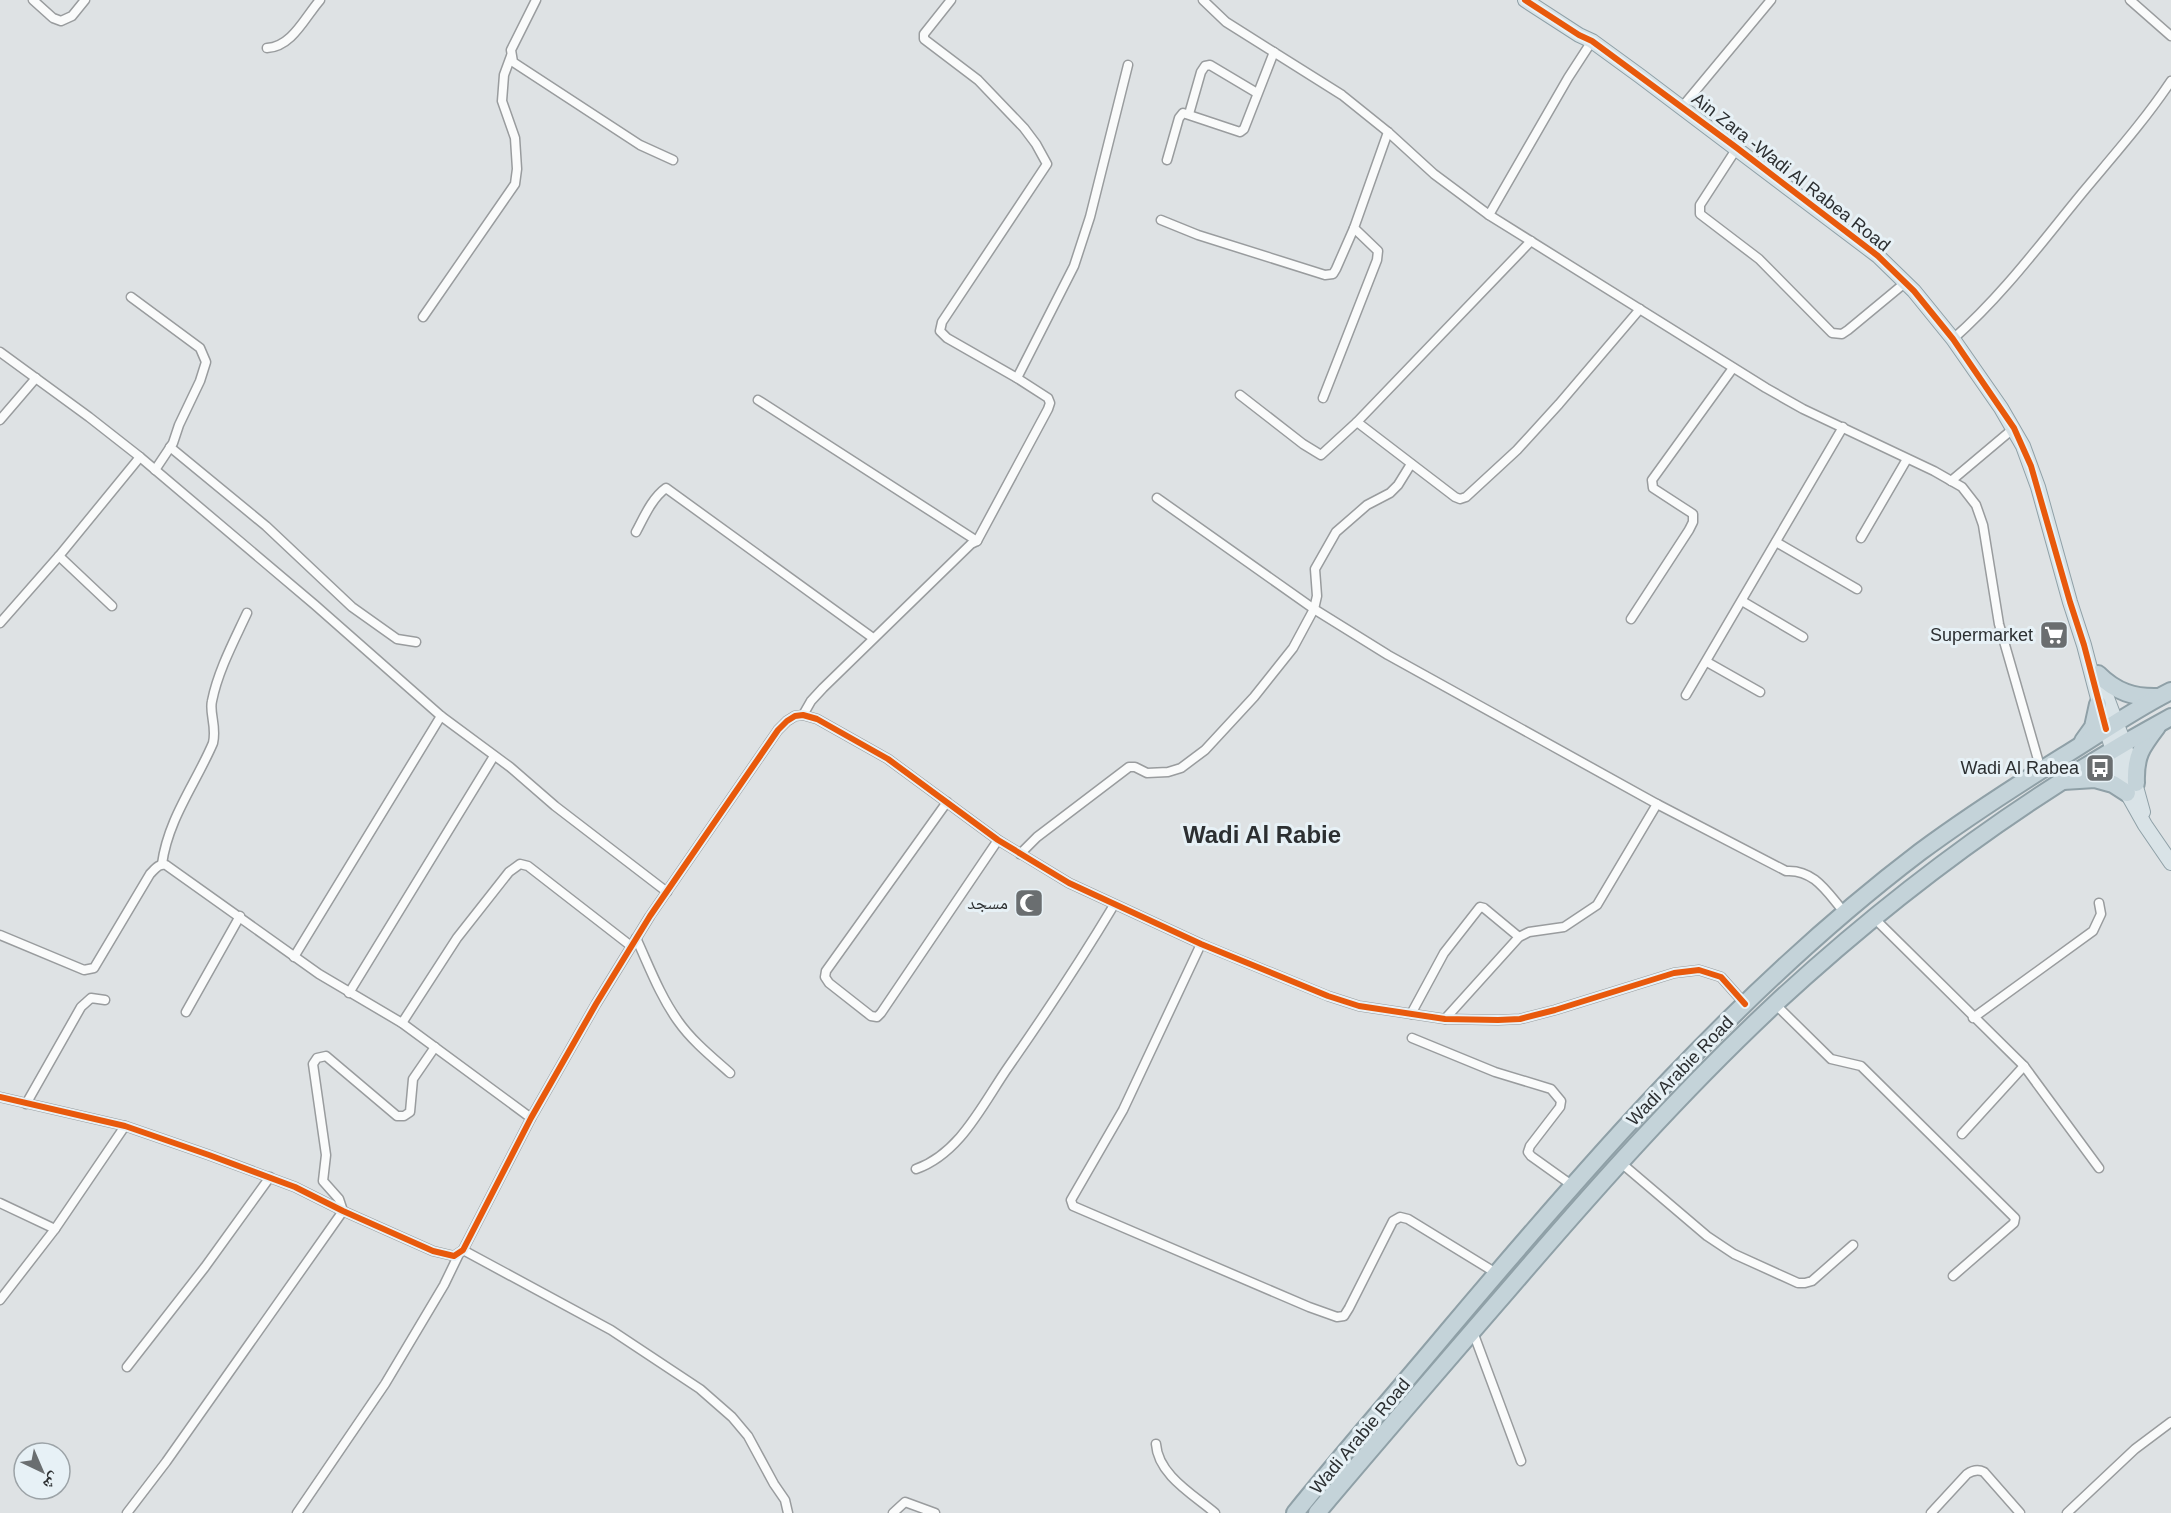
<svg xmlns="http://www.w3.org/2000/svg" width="2171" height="1513" font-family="Arial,'Noto Naskh Arabic',sans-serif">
<rect width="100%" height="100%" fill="#dee2e4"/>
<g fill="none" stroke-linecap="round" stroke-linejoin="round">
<g stroke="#999c9e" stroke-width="11">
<g id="street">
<path d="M33,0L53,18L61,21L72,16L85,0"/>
<path d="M536,0L511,50L513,62L640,145L673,160"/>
<path d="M951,0L924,34V39L978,80L1024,128L1036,144L1047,164L942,322L940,331L947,338L1017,378"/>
<path d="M1203,0L1226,22L1342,95L1388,132L1434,174L1489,215L1766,388L1803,409L1934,471L1962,487L1976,505L1983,525L1999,624L2041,770"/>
<path d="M2130,0L2171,36"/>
<path d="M267,48C292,47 305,17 320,0"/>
<path d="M1682,107L1771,0"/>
<path d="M1189,114L1201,72L1205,66L1210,65L1257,93"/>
<path d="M1737,148L1700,205V214L1759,259L1832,333L1842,334L1848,330L1906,282"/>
<path d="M1167,160L1179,118L1183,113L1240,132L1244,129L1274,52"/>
<path d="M1489,215L1568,78L1592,41"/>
<path d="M1161,220L1198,235L1325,275L1333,274L1336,269L1354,228"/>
<path d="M131,297L200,348L206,362L200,381L179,425L173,443L155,470"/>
<path d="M423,317L515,184L517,169L515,138L502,101L504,75L511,56"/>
<path d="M1953,339C2003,295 2041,243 2083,192C2113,156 2145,120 2171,81"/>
<path d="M0,352L89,417L140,457L315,605L441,716L510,767L555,806L667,892"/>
<path d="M1240,395L1303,444L1321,455L1357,422L1531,241"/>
<path d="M1323,398L1377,260L1378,251L1354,228L1388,132"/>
<path d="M758,400L977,541"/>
<path d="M0,420L36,378"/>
<path d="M1357,422L1455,497L1460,499L1466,497L1517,450L1559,404L1640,309"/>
<path d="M170,447L266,526L352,607L397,639L416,642"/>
<path d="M1951,481L2014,428"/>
<path d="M1157,498L1314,609L1388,655L1657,804L1786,871C1815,869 1828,894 1845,913"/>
<path d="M636,532C644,517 652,498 666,488L873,638"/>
<path d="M1861,538L1907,459"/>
<path d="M1776,542L1857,589"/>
<path d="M59,556L112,606"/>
<path d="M1742,601L1803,637"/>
<path d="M1631,619L1689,530L1693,522V514L1653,488L1652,480L1733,368"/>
<path d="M0,623L59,556L140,457"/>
<path d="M1707,662L1760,692"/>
<path d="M1686,695L1843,427"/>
<path d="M803,715L811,701L823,688L971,544L977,541L1048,409L1050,403L1048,398L1017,378L1074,266L1090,217L1128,65"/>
<path d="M947,802L826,971L825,977L829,983L871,1016L877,1017L881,1013L998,840"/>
<path d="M1020,854L1037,837L1129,767H1135L1147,773L1168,772L1181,768L1205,750L1254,697L1293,648L1314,609L1317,596L1315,569L1336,532L1367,505L1390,493L1398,485L1411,464"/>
<path d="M162,864C168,819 196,783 213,743C217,726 209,713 212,701C218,671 234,641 247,613"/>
<path d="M1875,919L2024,1066L2099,1168"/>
<path d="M0,935L84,970L94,968L150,874C155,869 159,863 166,865L319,974L402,1023L531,1118"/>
<path d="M636,938C649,966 660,996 678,1021C692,1041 712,1057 730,1073"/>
<path d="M1201,944L1123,1110L1071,1200L1073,1206L1309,1307L1337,1317L1344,1316L1349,1308L1393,1221L1400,1217L1408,1219L1496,1273"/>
<path d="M294,957L441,716"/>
<path d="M349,993L494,756"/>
<path d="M1775,1004L1831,1059L1861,1066L2015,1218L2014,1223L1953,1276"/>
<path d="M186,1012L240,916"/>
<path d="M1411,1014L1444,953L1480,907L1484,908L1519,937"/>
<path d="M1973,1018L2093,931L2101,914L2099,903"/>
<path d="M1445,1019L1519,937L1529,932L1564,927L1597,905L1657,804"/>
<path d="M402,1023L457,938L509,872L520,864L528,866L631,946"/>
<path d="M1412,1038L1495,1072L1551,1089L1561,1101L1560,1107L1530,1146L1528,1152L1531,1156L1573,1186"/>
<path d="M0,1097L125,1126L209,1155L295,1187L343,1211L433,1251L454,1256L463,1250L531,1118L596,1004L650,916L778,730L787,721L795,716L803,715L817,719L888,759L998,840L1069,883L1201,944L1328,996L1359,1006L1445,1019L1498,1020L1520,1019L1555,1010L1674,973L1699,970L1721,977L1745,1004"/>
<path d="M26,1104L81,1007L91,998L105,1000"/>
<path d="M1962,1134L2024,1066"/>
<path d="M1620,1162L1707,1236L1734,1254L1798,1283H1805L1812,1281L1853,1245"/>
<path d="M916,1169C961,1153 983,1103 1009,1066C1046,1013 1081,960 1114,905"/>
<path d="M0,1203L55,1229"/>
<path d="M463,1250L611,1330L700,1389L732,1417L748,1436L774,1484L785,1500L788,1513"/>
<path d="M0,1300L55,1229L125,1126"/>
<path d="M1473,1332L1521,1461"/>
<path d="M127,1367L205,1267L270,1177"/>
<path d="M1156,1444C1158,1475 1194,1495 1215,1513"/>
<path d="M127,1513L166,1462L343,1211L339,1199L323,1181L326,1155L313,1064L317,1058L326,1056L397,1116H404L410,1112L413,1079L435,1047"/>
<path d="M297,1513L385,1384L444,1285L459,1254"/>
<path d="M893,1513L905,1502L935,1513"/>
<path d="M1931,1513L1967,1474C1973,1470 1978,1469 1984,1472L2020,1513"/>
<path d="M2067,1513L2135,1449L2171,1422"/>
</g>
</g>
<g stroke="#8fa0a7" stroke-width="16">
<g id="primary">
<path d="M1525,0L1579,35L1592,41L1640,76L1878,256L1914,291L1953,339L2001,408L2023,446L2038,487L2070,602L2084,645L2106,729L2127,793L2145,825L2171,863"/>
<path d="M2101,682L2124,743L2143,812"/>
</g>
</g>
<g stroke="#8fa0a7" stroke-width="20">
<g id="highway">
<path d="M2098,674C2116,692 2134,698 2159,697"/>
<path d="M2083,741L2093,727L2098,704"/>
<path d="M2063,781L2095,779L2113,784L2127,793"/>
<path d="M2136,783C2135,756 2141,748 2157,727"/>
<path d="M1295,1513C1344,1452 1397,1392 1447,1332C1592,1160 1741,988 1920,852C1966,818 2014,787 2062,757C2098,735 2133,710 2171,691"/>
<path d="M1317,1513C1380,1438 1445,1363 1509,1289C1594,1190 1680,1093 1775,1004C1895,893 2027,795 2171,717"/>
</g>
</g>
<use href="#street" stroke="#fafbfb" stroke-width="8"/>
<use href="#primary" stroke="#d9e3e7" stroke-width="14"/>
<use href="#highway" stroke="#c4d3d9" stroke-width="16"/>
<g stroke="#e7f1f6" stroke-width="10">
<g id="cycleway">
<path d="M1525,0L1579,35L1592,41L1737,148L1878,256L1914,291L1953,339L2014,428L2031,466L2070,602L2084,645L2106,729"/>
<path d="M0,1097L125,1126L209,1155L295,1187L343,1211L433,1251L454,1256L463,1250L531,1118L596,1004L650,916L778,730L787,721L795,716L803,715L817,719L888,759L998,840L1069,883L1201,944L1328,996L1359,1006L1445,1019L1498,1020L1520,1019L1555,1010L1674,973L1699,970L1721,977L1745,1004"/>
</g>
</g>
<use href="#cycleway" stroke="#e8590c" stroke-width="6"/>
</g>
<defs>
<g id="supermarket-square" transform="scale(1.5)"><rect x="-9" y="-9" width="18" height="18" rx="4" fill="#6a6e70" stroke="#e7f1f6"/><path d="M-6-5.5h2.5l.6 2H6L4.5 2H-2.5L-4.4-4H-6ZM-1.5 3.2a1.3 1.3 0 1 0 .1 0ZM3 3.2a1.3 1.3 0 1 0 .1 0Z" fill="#fff"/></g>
<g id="bus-square" transform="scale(1.5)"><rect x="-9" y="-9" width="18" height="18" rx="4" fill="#6a6e70" stroke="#e7f1f6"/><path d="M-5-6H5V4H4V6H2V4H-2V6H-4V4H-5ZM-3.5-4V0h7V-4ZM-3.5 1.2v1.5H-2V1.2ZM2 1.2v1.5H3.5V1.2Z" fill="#fff"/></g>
<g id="mosque-square" transform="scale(1.5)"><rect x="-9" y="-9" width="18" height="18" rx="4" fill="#6a6e70" stroke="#e7f1f6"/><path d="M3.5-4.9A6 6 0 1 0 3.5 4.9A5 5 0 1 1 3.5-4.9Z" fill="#fff"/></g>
</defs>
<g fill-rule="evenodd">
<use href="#supermarket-square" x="2054" y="635"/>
<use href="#bus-square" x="2100" y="768"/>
<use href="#mosque-square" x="1029" y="903"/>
</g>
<g text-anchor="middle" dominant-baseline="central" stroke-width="6" stroke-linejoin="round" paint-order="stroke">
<g font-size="18" fill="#2c2f31" stroke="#e7f1f6">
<text transform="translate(1791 172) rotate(38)">Ain Zara -Wadi Al Rabea Road</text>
<text transform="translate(1680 1071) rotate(-46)">Wadi Arabie Road</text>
<text transform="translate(1360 1436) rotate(-50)">Wadi Arabie Road</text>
</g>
<g font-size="18" fill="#2c2f31" stroke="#e7f1f6" text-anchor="end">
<text x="2033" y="635">Supermarket</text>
<text x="2079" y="768">Wadi Al Rabea</text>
<text x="1008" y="903">مسجد</text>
</g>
<g font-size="24" font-weight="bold" fill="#2c2f31" stroke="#e7f1f6">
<text x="1262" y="834">Wadi Al Rabie</text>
</g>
</g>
<g transform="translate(42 1471) rotate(136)"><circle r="28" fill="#e7f1f6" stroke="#9ca3a7" stroke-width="1.5"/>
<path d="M0-4.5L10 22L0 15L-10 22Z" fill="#6a6e70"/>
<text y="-9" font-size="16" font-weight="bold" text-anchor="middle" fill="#2c2f31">ش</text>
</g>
</svg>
